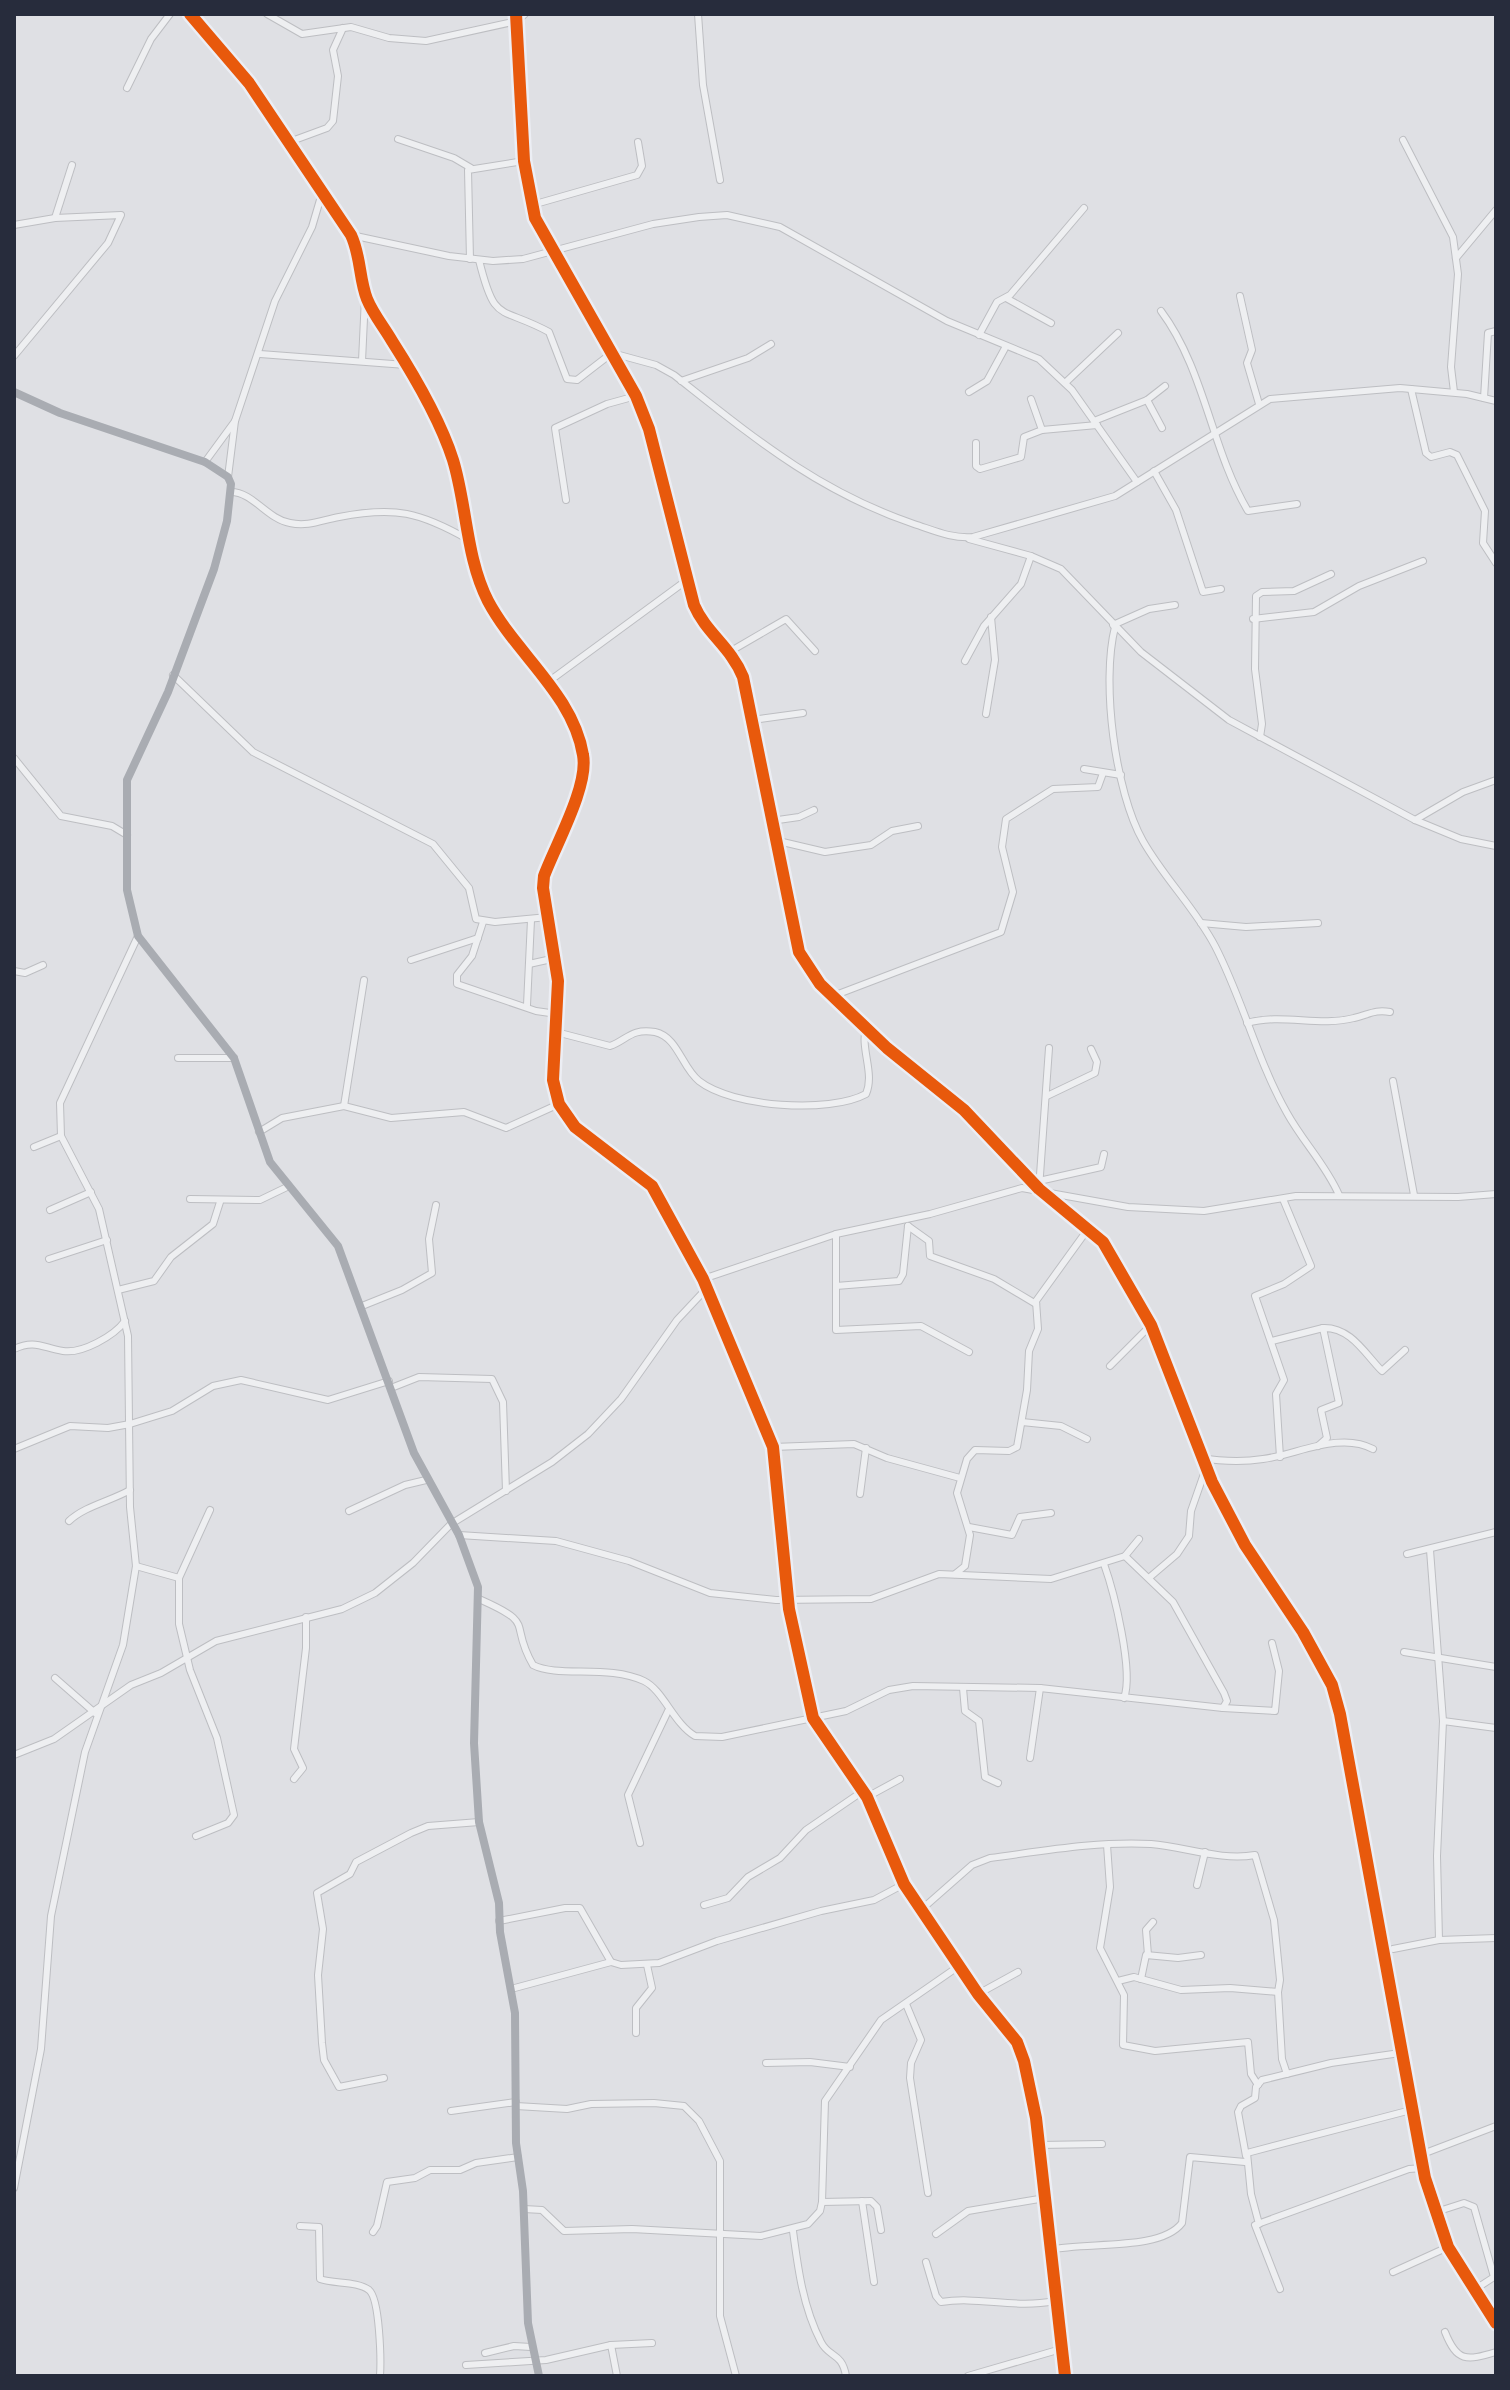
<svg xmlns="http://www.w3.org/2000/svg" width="1510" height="2390" font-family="'Alegreya Sans',sans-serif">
<rect width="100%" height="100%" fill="#dfe0e4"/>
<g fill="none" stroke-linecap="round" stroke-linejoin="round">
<g stroke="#bdbec2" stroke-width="8">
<g id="street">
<path d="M190,14L249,83L351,235C361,256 359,279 367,299C373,314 384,327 392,341C415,377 440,419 453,460C467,506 466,558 488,601C516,654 573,694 583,755C589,786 555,846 544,876L543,888L558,981L553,1080L559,1104L575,1127L652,1186L703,1279L773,1447L789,1609L813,1718L867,1797L904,1884L978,1994L1017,2042L1024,2061L1036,2118L1065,2376"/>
<path d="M267,14L302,34L351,27L389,38L426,41L517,21L525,14"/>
<path d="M698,14L703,85L720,180"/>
<path d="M127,88L151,39L170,14"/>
<path d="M398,139L454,158L471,168"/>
<path d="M1403,140L1453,237L1458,274L1451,367L1454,392"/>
<path d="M289,142L327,128L333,121L338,76L333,50L343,28"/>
<path d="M532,205L637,175L642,166L638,142"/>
<path d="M55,218L72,165"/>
<path d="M14,225L55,218L121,215L108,243L14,356"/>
<path d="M351,235L449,256L493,261L523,259L653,224L699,217L727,215L780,227L947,321L1039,359L1072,390L1137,482"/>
<path d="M1456,258L1496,210"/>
<path d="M470,259L468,170L524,161"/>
<path d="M479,260C495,325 499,305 549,332L567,379L577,380L612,353L656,365L674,375C753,437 817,491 914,524C933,530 952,539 973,537L1115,496L1270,399L1400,388L1467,394L1496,401"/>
<path d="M1240,296L1252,350L1247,363L1259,404"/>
<path d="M1006,298L1051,323"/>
<path d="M1161,311C1205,370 1211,449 1248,511L1297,504"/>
<path d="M979,335L997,302L1010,295L1084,208"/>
<path d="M260,354L406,365"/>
<path d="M362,361L365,297"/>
<path d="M681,381L748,358L771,344"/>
<path d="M1065,383L1118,333"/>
<path d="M1411,389L1426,453L1431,457L1450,452L1457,455L1485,511L1483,543L1496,563"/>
<path d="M969,392L987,381L1005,348"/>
<path d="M1484,398L1488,333L1496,331"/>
<path d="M1147,400L1162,428"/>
<path d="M1094,421L1147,400L1165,386"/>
<path d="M1042,430L1097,425"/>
<path d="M976,443V466L980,469L1021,457L1024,437L1042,430L1031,399"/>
<path d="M205,462L235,421"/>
<path d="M1154,471L1176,510L1203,592L1221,589"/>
<path d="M228,477L235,421L275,301L312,227L322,193"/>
<path d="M231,492C253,492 267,519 290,523C308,527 322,520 339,517C395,506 420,512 469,540"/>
<path d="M566,500L555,428L607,404L636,396"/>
<path d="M969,539L1031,556L1061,569L1141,652L1229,720L1415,820L1461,839L1496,846"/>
<path d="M1253,619L1314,612L1359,586L1423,561"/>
<path d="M1113,625L1149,609L1175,605"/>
<path d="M1115,627C1101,682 1115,792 1143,841C1164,878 1195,908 1215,946C1243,1000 1257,1060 1287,1113C1303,1142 1326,1165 1339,1195"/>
<path d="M731,651L786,619L815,651"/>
<path d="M965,661L984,626L1021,584L1031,556"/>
<path d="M173,675L253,752L433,844L469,888L476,919L495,922L548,917"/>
<path d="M548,682L687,580"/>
<path d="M986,714L995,660L991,617"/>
<path d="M752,720L803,713"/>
<path d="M1260,737L1262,724L1255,669L1256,596L1262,592L1294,591L1331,574"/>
<path d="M14,758L61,816L112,826L127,835"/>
<path d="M1084,769L1121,775"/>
<path d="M1415,820L1463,792L1496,780"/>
<path d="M771,821L799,817L814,810"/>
<path d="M774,840L825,852L871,845L892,831L918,826"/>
<path d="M483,922L472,956L457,975V984L536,1011L557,1014"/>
<path d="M1201,923L1246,927L1318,923"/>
<path d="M411,960L478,938"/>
<path d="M529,964L556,958"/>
<path d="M14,971L25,973L43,965"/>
<path d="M833,996L1001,932L1013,892L1002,847L1006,819L1053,789L1098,787L1103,773"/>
<path d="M527,1005L531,920"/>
<path d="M1247,1023C1282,1013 1319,1027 1354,1018C1368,1015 1375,1009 1390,1012"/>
<path d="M556,1032L610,1046C627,1040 631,1028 655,1032C678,1037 682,1068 699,1081C732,1107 829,1114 866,1094C875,1073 860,1049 866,1027"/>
<path d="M178,1058H234"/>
<path d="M1393,1081L1414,1195"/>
<path d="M1047,1096L1095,1073L1097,1062L1091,1049"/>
<path d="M344,1106L364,980"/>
<path d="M259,1132L282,1118L344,1106L391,1118L464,1112L506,1128L559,1104"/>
<path d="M34,1147L61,1136"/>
<path d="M1039,1181L1101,1167L1104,1154"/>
<path d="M1039,1189L1049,1048"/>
<path d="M190,1199L260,1200L287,1187"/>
<path d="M50,1210L91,1192"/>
<path d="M908,1226L929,1241L930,1256L994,1279L1036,1304"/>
<path d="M836,1234V1330L921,1326L969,1352"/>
<path d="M49,1259L107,1240"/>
<path d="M703,1279L836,1234L930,1214L1022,1188L1128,1207L1204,1211L1296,1196L1458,1197L1496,1194"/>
<path d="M836,1286L899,1281L903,1274L908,1226"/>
<path d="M118,1290L154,1281L171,1257L213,1224L220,1202"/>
<path d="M362,1306L402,1290L432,1273L429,1239L436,1205"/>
<path d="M1272,1341L1323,1328"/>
<path d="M14,1349C35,1339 43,1348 63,1351C82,1354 114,1336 125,1321"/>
<path d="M1110,1366L1151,1325"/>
<path d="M391,1388L419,1377L492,1379L503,1402L506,1491"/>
<path d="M1022,1422L1061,1426L1087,1439"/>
<path d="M1318,1446L1327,1438L1321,1410L1339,1403L1323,1328C1351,1327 1365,1354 1382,1371L1405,1350"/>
<path d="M773,1447L854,1444L887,1458L960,1478"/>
<path d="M14,1449L70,1426L108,1428L130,1424L172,1411L213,1386L241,1380L328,1400L389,1381"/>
<path d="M1280,1457L1276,1394L1284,1380L1255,1296L1284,1284L1311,1266L1283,1199"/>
<path d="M1200,1458C1220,1461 1243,1462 1263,1459C1296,1455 1340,1431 1373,1449"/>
<path d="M860,1494L866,1448"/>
<path d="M349,1511L405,1485L426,1480"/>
<path d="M69,1521C85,1506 111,1501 130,1490"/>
<path d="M969,1527L1012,1535L1020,1517L1051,1513"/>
<path d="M459,1535L556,1541L629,1561L710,1593L776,1600L871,1599L939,1574L1051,1579L1125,1556L1139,1539"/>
<path d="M1430,1550L1443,1721L1437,1856L1439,1940"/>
<path d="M1407,1554L1496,1532"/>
<path d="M1104,1564C1114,1592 1134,1672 1124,1698"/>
<path d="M136,1566L179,1578"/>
<path d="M955,1574L965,1566L970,1535L957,1493L967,1459L975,1450L1009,1451L1017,1447L1027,1390L1029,1351L1038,1329L1036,1301L1088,1229"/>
<path d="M1150,1577L1177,1554L1189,1536L1191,1511L1206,1468"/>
<path d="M479,1599C538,1625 508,1622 533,1665C558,1678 609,1664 644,1681C663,1690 674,1724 695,1736L722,1737L846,1711L889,1690L913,1686L1040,1688L1223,1708L1227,1701L1224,1693L1173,1602L1125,1556"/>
<path d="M1404,1652L1496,1667"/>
<path d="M55,1678L95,1713"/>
<path d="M963,1688L965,1711L979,1721L985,1777L998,1783"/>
<path d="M1223,1708L1275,1711L1279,1671L1272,1643"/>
<path d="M1443,1721L1496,1728"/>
<path d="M14,1755L54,1739L131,1685L161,1673L216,1641L342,1609L375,1593L413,1563L451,1524L552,1462L588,1434L621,1399L677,1320L707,1288"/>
<path d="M1030,1758L1040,1688"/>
<path d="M294,1779L303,1768L294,1749L306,1648V1617"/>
<path d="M867,1797L900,1779"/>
<path d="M196,1836L228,1823L234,1815L217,1738L190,1670L179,1624V1578L210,1510"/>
<path d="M640,1843L628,1795L668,1711"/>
<path d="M1107,1845L1110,1887L1100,1948L1124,1995L1123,2045L1155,2051L1248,2042L1251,2074L1258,2085"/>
<path d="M1197,1885L1205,1852"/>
<path d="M704,1905L728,1898L748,1877L780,1858L806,1830L863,1791"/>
<path d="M922,1909L972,1865L990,1858C1043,1851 1098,1841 1151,1844C1186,1847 1221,1861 1255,1855L1274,1920L1280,1980L1278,1992"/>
<path d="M499,1921L565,1908H580L611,1962L621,1965L659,1963L717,1941L821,1911L874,1900L904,1884"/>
<path d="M1393,1949L1439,1940L1496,1938"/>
<path d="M1148,1955L1146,1930L1153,1922"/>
<path d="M1141,1979L1146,1955L1178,1958L1201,1955"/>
<path d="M1118,1981L1134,1977L1181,1990L1230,1988L1278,1992L1282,2059L1287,2074"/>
<path d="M511,1989L611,1962"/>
<path d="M978,1994L1018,1972"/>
<path d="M906,2004L921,2040L911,2063L910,2078L928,2193"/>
<path d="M636,2033V2008L652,1988L647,1965"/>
<path d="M766,2063L810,2062L850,2067"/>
<path d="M384,2078L339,2087L324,2060L322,2043L318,1975L323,1929L317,1893L350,1874L356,1862L411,1833L428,1826L479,1822"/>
<path d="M516,2106L567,2109L591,2104L654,2103L684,2106L699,2121L720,2161V2316L736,2376"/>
<path d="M451,2111L516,2102"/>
<path d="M1039,2145L1102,2144"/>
<path d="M1420,2155L1496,2126"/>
<path d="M1246,2156L1238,2112L1241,2106L1255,2098L1256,2087L1262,2080L1331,2063L1400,2053"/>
<path d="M14,2188L41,2049L51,1916L85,1752L123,1645L136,1566L130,1507L128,1336L99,1209L61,1136L60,1103L138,936"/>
<path d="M862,2201L874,2282"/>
<path d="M822,2202L871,2201L877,2207L881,2230"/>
<path d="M524,2209L542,2210L564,2231L632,2229L761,2236L808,2224L820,2211L822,2202L825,2101L881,2020L959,1966"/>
<path d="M1436,2212L1464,2203L1474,2207L1494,2277L1474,2290"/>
<path d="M1259,2224L1251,2194L1247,2153L1411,2110"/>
<path d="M300,2226L319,2227L320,2279C334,2284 357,2281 369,2290C380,2299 381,2361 380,2376"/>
<path d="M793,2231C798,2269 803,2307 821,2342C829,2358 842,2352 846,2376"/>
<path d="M373,2232L377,2226L387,2182L415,2178L430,2170H460L476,2163L518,2157"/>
<path d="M936,2234L968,2211L1045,2198"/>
<path d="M1050,2250C1084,2241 1160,2252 1182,2223L1190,2157L1245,2162"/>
<path d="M926,2262L936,2296L941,2302C979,2296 1015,2309 1054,2301"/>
<path d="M1393,2272L1448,2247"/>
<path d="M1280,2289L1255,2225L1409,2169L1423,2168"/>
<path d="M1445,2332C1457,2362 1466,2361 1496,2352"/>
<path d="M611,2345L617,2376"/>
<path d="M485,2353L514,2346L531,2347"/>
<path d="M466,2365L546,2360L611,2345L652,2343"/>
<path d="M968,2376L1061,2349"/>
</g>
</g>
<use href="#street" stroke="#eeeff1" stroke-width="6"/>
<g stroke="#a9acb2" stroke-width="8">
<path d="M516,14L524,161L535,218L636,396L649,429L694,605C706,633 731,647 743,677L799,952L820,984L887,1048L964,1110L1039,1189L1103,1242L1151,1325L1212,1482L1245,1545L1303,1632L1332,1685L1340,1714L1425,2178L1448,2247L1496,2323"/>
<path d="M14,392L60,413L205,462L228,477L231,484L227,521L214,569L168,692L127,780V890L138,936L234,1058L270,1162L338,1246L414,1453L459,1535L478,1587L474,1743L479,1822L499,1903L500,1932L515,2013L516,2143L523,2191L528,2323L539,2376"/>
</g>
<g stroke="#eceef4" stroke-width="17">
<g id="cycleway">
<path d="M190,14L249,83L351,235C361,256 359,279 367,299C373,314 384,327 392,341C415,377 440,419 453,460C467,506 466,558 488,601C516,654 573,694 583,755C589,786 555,846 544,876L543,888L558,981L553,1080L559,1104L575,1127L652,1186L703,1279L773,1447L789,1609L813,1718L867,1797L904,1884L978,1994L1017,2042L1024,2061L1036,2118L1065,2376"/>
<path d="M516,14L524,161L535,218L636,396L649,429L694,605C706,633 731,647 743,677L799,952L820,984L887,1048L964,1110L1039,1189L1103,1242L1151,1325L1212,1482L1245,1545L1303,1632L1332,1685L1340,1714L1425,2178L1448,2247L1496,2323"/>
</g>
</g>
<use href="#cycleway" stroke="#e8590c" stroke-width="12"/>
</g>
<rect width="1510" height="2390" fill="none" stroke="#272c3c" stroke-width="32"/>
</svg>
